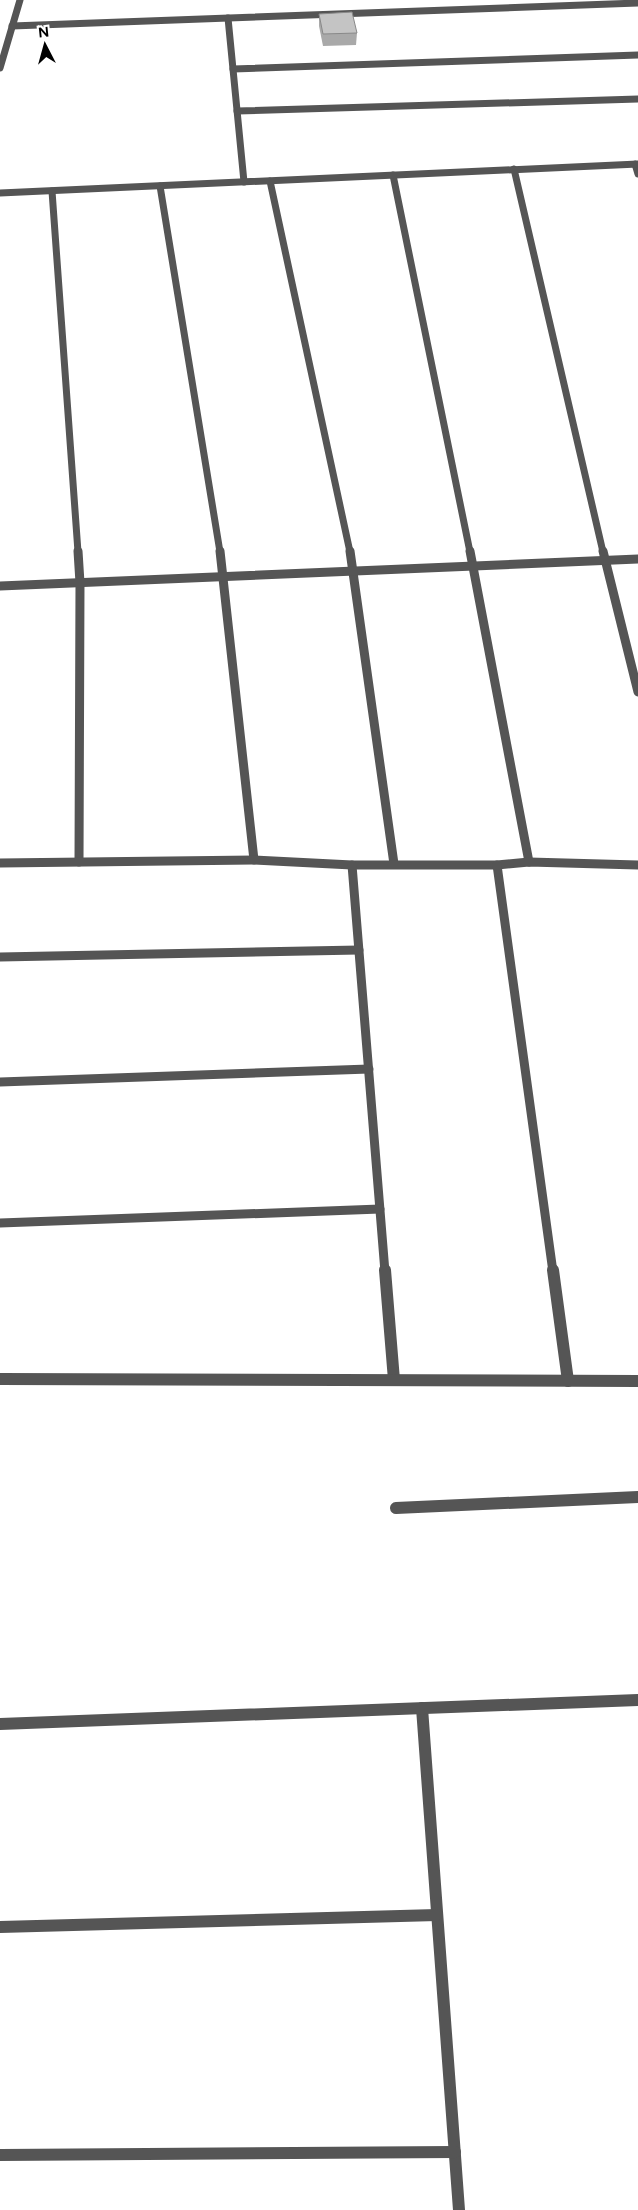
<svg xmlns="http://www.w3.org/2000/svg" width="638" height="2210" font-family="Figtree,sans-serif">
<rect width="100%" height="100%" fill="#fff"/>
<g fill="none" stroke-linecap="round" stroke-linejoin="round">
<g stroke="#555" stroke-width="7">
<path d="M228,18L244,182"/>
<path d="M12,26L638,3"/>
<path d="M0,68L20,0"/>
<path d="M233,69L638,55"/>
<path d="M237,111L638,99"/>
<path d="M635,164L638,174"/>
<path d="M514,169L603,552"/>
<path d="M393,175L470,552"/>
<path d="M270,181L350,552"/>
<path d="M160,186L220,552"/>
<path d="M52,191L78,552"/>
<path d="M0,193L638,164"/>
</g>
<g stroke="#555" stroke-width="9">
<path d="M78,551L80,583L79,862"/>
<path d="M220,551L254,860"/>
<path d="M350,551L394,864"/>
<path d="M470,551L529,862"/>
<path d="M603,551L638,692"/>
<path d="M0,586L638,559"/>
<path d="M0,863L254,860L352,865H497L529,862L638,865"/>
<path d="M352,865L385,1272"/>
<path d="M497,865L553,1272"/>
<path d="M0,957L359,950"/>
<path d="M0,1082L369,1069"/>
<path d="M0,1223L380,1209"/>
</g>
<g stroke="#555" stroke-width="12">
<path d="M385,1270L394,1380"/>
<path d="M553,1270L568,1381"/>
<path d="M0,1379L638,1381"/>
<path d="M396,1508L638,1497"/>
<path d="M422,1708L459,2210"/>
<path d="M0,1724L638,1700"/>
<path d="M0,1927L437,1915"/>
<path d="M0,2155L455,2152"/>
</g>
</g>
<path fill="#a9a9a9" d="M319,14L357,33L356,45L323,46L319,26Z"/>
<path fill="#c4c4c4" stroke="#898989" d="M352,12L357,33L323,34L319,14Z"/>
<g transform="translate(45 45) rotate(354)" stroke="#ffffff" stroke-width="4" paint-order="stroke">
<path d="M0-4L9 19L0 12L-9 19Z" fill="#000000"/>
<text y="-8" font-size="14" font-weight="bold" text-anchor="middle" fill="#000000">N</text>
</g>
</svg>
